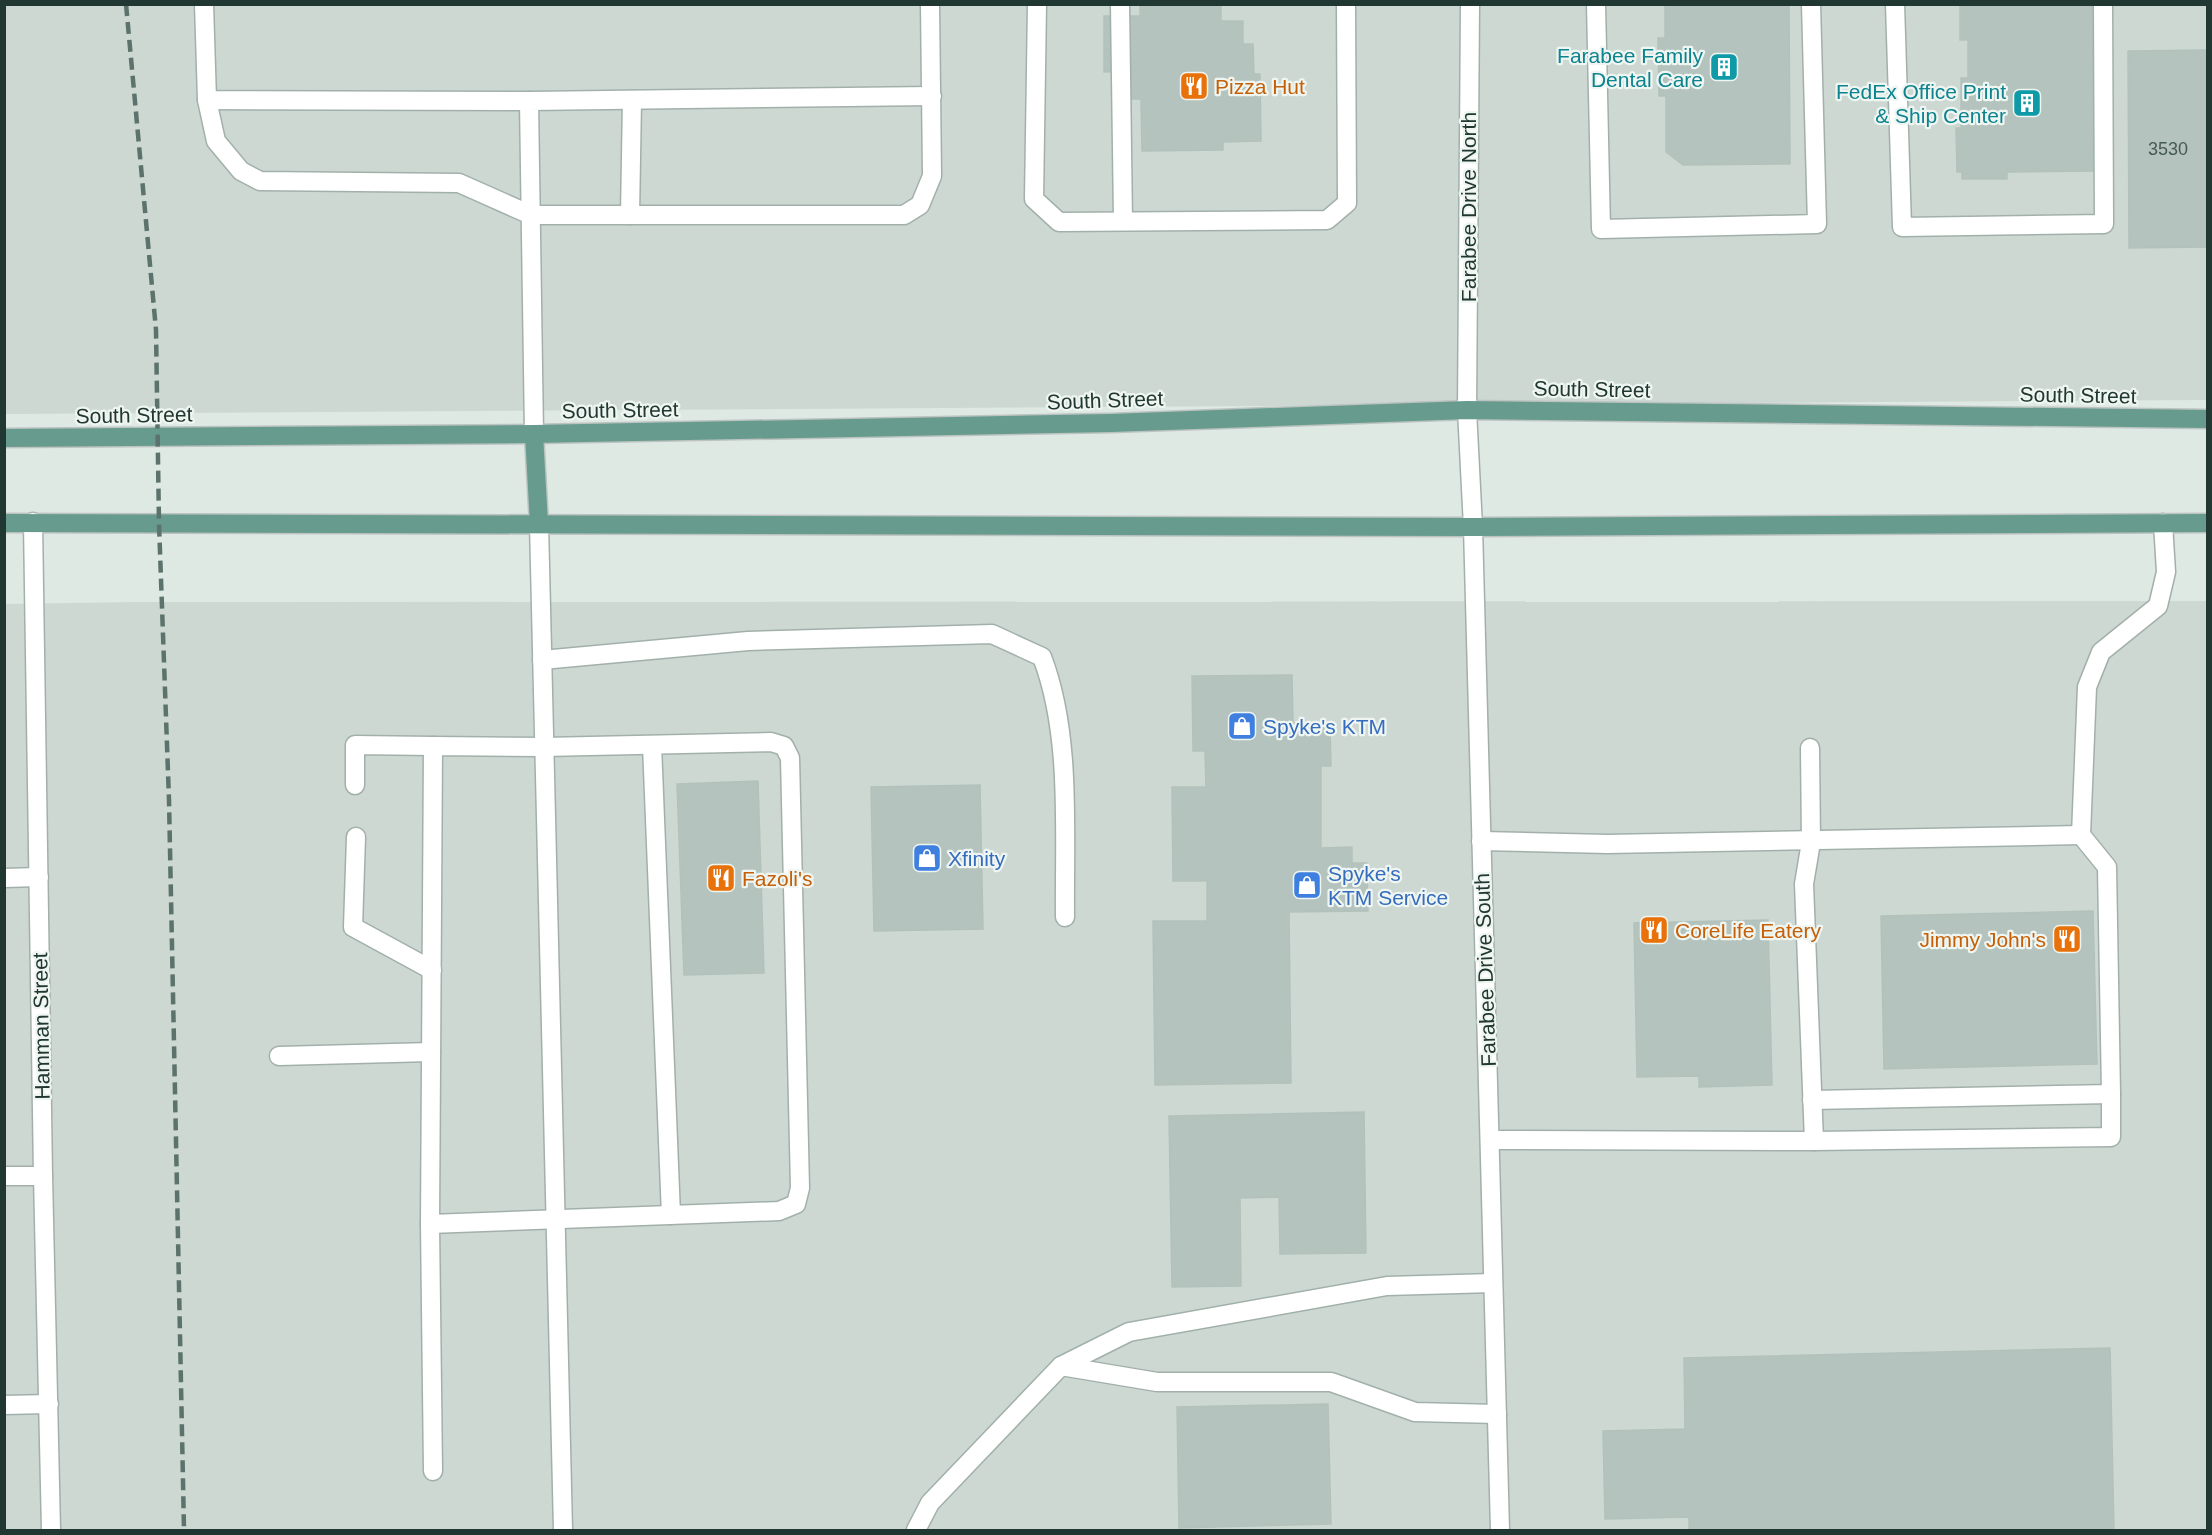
<svg xmlns="http://www.w3.org/2000/svg" width="2212" height="1535" font-family="Arial,sans-serif">
<rect width="100%" height="100%" fill="#dfe9e4"/>
<g fill="#cdd8d3">
<path d="M4,5H2207V400L5,414Z"/>
<path d="M2207,601V1530H5L4,604L138,602Z"/>
</g>
<g fill="#b4c3bd" stroke="#b2c2bb" stroke-width="1.5">
<path d="M1140,4H1221V21H1243V44H1253L1254,74H1260L1261,141L1223,142V150L1142,151L1141,99H1127V71L1104,72V16H1140Z"/>
<path d="M1665,4H1789L1790,164L1683,165L1666,152V96H1659L1658,38H1665Z"/>
<path d="M1960,4H2092L2094,171L2007,172V179H1962V172H1957L1956,128H1961V78H1968V40H1960Z"/>
<path d="M2208,50V247L2129,248L2128,51Z"/>
<path d="M1292,675L1293,723H1321V728H1330L1331,766H1321V848L1352,847V863H1367L1368,911L1289,912L1291,1083L1155,1085L1153,921H1207V881H1173L1172,787H1206L1205,751H1193L1192,676Z"/>
<path d="M758,781L764,973L684,975L677,784Z"/>
<path d="M980,785L983,929L874,931L871,787Z"/>
<path d="M2093,911L2097,1064L1884,1069L1881,916Z"/>
<path d="M1768,920L1772,1085L1699,1087V1076L1637,1077L1634,923Z"/>
<path d="M1364,1112L1366,1253L1280,1254L1279,1197L1240,1198L1241,1286L1172,1287L1169,1116Z"/>
<path d="M2110,1348L2114,1530H1689V1517L1605,1519L1603,1431L1685,1429L1684,1358Z"/>
<path d="M1328,1404L1331,1524L1179,1528L1177,1407Z"/>
</g>
<g fill="none" stroke-linecap="round" stroke-linejoin="round">
<g stroke="#a2b0ab" stroke-width="21">
<g id="service">
<path d="M204,4L207,100L529,101"/>
<path d="M1037,4L1034,199L1059,222L1327,220L1347,203L1346,4"/>
<path d="M1120,4L1123,221"/>
<path d="M1596,4L1601,229L1817,224L1811,4"/>
<path d="M1895,4L1902,227L2104,224L2103,4"/>
<path d="M207,100L216,141L241,171L260,181L459,183L531,215H904L920,205L932,176L930,4"/>
<path d="M630,215L632,100"/>
<path d="M534,434L529,101L932,96"/>
<path d="M539,524L563,1530"/>
<path d="M542,660L748,641L992,634L1042,657C1072,735 1064,833 1065,917"/>
<path d="M771,742L784,746L790,758L800,1188L796,1204L779,1211L430,1224L433,746L544,747Z"/>
<path d="M652,745L671,1215"/>
<path d="M1810,748L1811,842L1804,884L1814,1141"/>
<path d="M355,785V745L433,746"/>
<path d="M356,837L353,927L432,970"/>
<path d="M1481,841L1607,844L2081,835"/>
<path d="M4,878L39,877"/>
<path d="M279,1056L431,1052"/>
<path d="M1812,1100L2111,1094L2107,867L2081,835L2087,687L2101,652L2158,606L2166,572L2163,523"/>
<path d="M1490,1140L1814,1141L2111,1137V1094"/>
<path d="M4,1176H43"/>
<path d="M430,1224L433,1471"/>
<path d="M1061,1366L1157,1382H1331L1415,1412L1497,1414"/>
<path d="M4,1405L49,1404"/>
<path d="M916,1530L930,1503L1061,1366L1129,1332L1387,1286L1493,1283"/>
</g>
</g>
<g stroke="#a2b0ab" stroke-width="21">
<g id="minor">
<path d="M1470,4L1467,410L1473,527L1500,1530"/>
<path d="M33,522L43,1176L51,1530"/>
</g>
</g>
<g stroke="#bcc3c1" stroke-width="21">
<g id="primary">
<path d="M534,434L539,524"/>
<path d="M4,438L534,434L1111,423L1467,410L2208,419"/>
<path d="M4,523L1473,527L2208,523"/>
</g>
</g>
<use href="#service" stroke="#fff" stroke-width="18"/>
<use href="#minor" stroke="#fff" stroke-width="18"/>
<use href="#primary" stroke="#669b8d" stroke-width="18"/>
<path stroke="#5b736c" stroke-width="4.5" stroke-dasharray="12 6" stroke-linecap="butt" d="M126,4L156,330L159,524L169,800L184,1530"/>
</g>
<defs>
<g id="building-square" transform="scale(1.5)"><rect x="-9" y="-9" width="18" height="18" rx="4" fill="#0f9aa8" stroke="#eff6f2"/><path d="M-4-6H4V6H1V3H-1V6H-4ZM-2.5-4.3h1.7v1.8h-1.7ZM.8-4.3h1.7v1.8H.8ZM-2.5-1h1.7V.8h-1.7ZM.8-1h1.7V.8H.8Z" fill="#fff"/></g>
<g id="restaurant-square" transform="scale(1.5)"><rect x="-9" y="-9" width="18" height="18" rx="4" fill="#e8710a" stroke="#eff6f2"/><path d="M-5-6h1v4h1v-4h1v4h1v-4h1v5L-1.5 .5V6h-2V.5L-5-1ZM5-6V6H3V1.5H1.5Q1.5-4 5-6Z" fill="#fff"/></g>
<g id="shop-square" transform="scale(1.5)"><rect x="-9" y="-9" width="18" height="18" rx="4" fill="#3f7fe0" stroke="#eff6f2"/><path d="M-5-2.5h2.3a2.7 3.5 0 0 1 5.4 0H5L5.5 6h-11ZM-1.5-2.5h3a1.5 2.3 0 0 0-3 0Z" fill="#fff"/></g>
</defs>
<g fill-rule="evenodd">
<use href="#building-square" x="1724" y="67"/>
<use href="#restaurant-square" x="1194" y="86"/>
<use href="#building-square" x="2027" y="103"/>
<use href="#shop-square" x="1242" y="726"/>
<use href="#shop-square" x="927" y="858"/>
<use href="#restaurant-square" x="721" y="878"/>
<use href="#shop-square" x="1307" y="885"/>
<use href="#restaurant-square" x="1654" y="930"/>
<use href="#restaurant-square" x="2067" y="939"/>
</g>
<g text-anchor="middle" dominant-baseline="central" stroke-width="4.5" stroke-linejoin="round" paint-order="stroke">
<g font-size="18" fill="#465a54">
<text x="2168" y="149">3530</text>
</g>
<g font-size="21" fill="#0d838f" stroke="#eff6f2" text-anchor="end">
<text x="1703" y="55">Farabee Family<tspan x="1703" dy="24">Dental Care</tspan></text>
<text x="2006" y="91">FedEx Office Print<tspan x="2006" dy="24">&amp; Ship Center</tspan></text>
</g>
<g font-size="21" fill="#c56008" stroke="#eff6f2" text-anchor="start">
<text x="1215" y="86">Pizza Hut</text>
<text x="742" y="878">Fazoli's</text>
<text x="1675" y="930">CoreLife Eatery</text>
<text x="2046" y="939" text-anchor="end">Jimmy John's</text>
</g>
<g font-size="21" fill="#213731" stroke="#eff6f2">
<text transform="translate(1468 207) rotate(-90)">Farabee Drive North</text>
<text transform="translate(1592 389) rotate(1)">South Street</text>
<text transform="translate(2078 395) rotate(1)">South Street</text>
<text transform="translate(1105 400) rotate(-2)">South Street</text>
<text transform="translate(620 410) rotate(-1)">South Street</text>
<text transform="translate(134 415) rotate(-1)">South Street</text>
<text transform="translate(1485 970) rotate(-92)">Farabee Drive South</text>
<text transform="translate(41 1026) rotate(-91)">Hamman Street</text>
</g>
<g font-size="21" fill="#366cbe" stroke="#eff6f2" text-anchor="start">
<text x="1263" y="726">Spyke's KTM</text>
<text x="948" y="858">Xfinity</text>
<text x="1328" y="873">Spyke's<tspan x="1328" dy="24">KTM Service</tspan></text>
</g>
</g>
<rect width="2212" height="1535" fill="none" stroke="#213731" stroke-width="12"/>
</svg>
